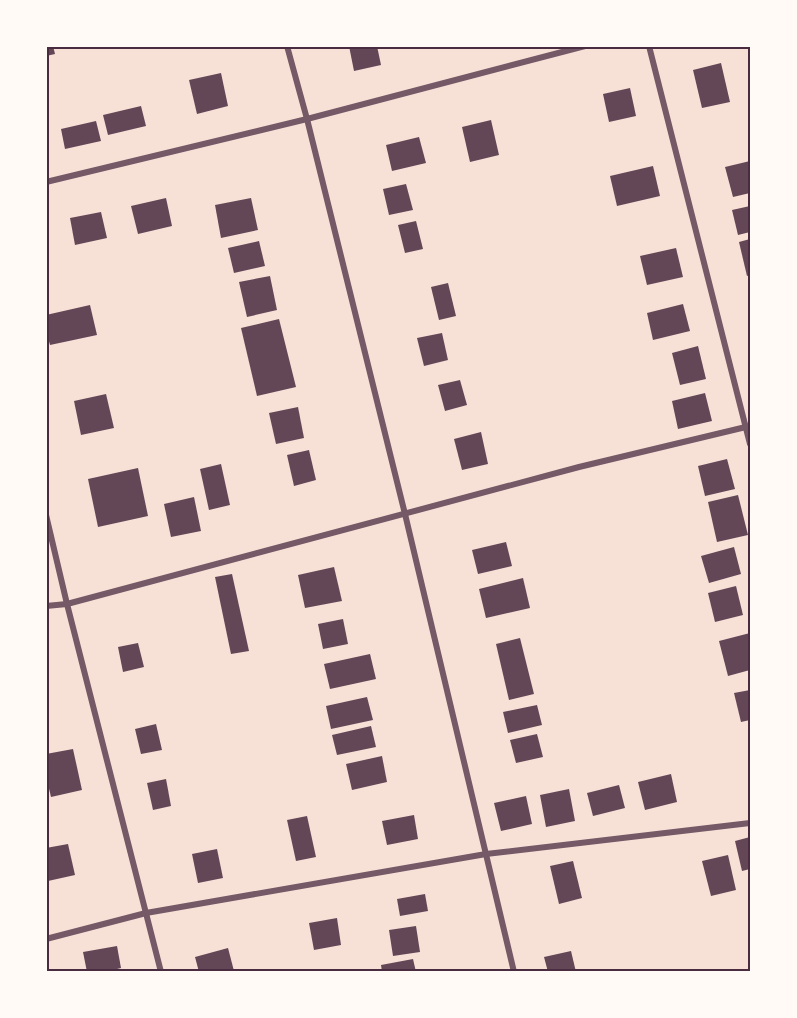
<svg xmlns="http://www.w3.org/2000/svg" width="797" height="1018" font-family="'PT Sans Narrow',sans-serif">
<rect width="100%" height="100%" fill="#f7e1d7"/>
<g fill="#644757">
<path d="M46,46H53L55,54L46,56Z"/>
<path d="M349,46H377L381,65L354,71Z"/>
<path d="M721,63L730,102L702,108L693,70Z"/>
<path d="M221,73L228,106L197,114L189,80Z"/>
<path d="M630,88L636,116L609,122L603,94Z"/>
<path d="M141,106L146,126L108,135L103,115Z"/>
<path d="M491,120L499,155L470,162L462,127Z"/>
<path d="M96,121L101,141L65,149L61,129Z"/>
<path d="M419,137L426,163L392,171L386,145Z"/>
<path d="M750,161V193L733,197L725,167Z"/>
<path d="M653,166L660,196L617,206L610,176Z"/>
<path d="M406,184L413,210L389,215L383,189Z"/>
<path d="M166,198L172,226L138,234L131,206Z"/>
<path d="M251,198L258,230L221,238L215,205Z"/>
<path d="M750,206V232L738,235L732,210Z"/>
<path d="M101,212L107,238L75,245L70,218Z"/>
<path d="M416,221L423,249L405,253L398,225Z"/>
<path d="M750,239V275L747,276L739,242Z"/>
<path d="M259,241L265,266L234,273L228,248Z"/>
<path d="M676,248L683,277L647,285L640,256Z"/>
<path d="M270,276L277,310L247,317L239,282Z"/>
<path d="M448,283L456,316L439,320L431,287Z"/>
<path d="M683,304L690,331L653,340L647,313Z"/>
<path d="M90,305L97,335L50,345L46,330V315Z"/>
<path d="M279,319L296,387L257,396L241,328Z"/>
<path d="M442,333L448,360L424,366L417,338Z"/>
<path d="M698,346L706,379L680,385L672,353Z"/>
<path d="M460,380L467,405L445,411L438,385Z"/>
<path d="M705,393L712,421L678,429L672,401Z"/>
<path d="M106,394L114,428L81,435L74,401Z"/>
<path d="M298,407L304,438L276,444L269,413Z"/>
<path d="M481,432L488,464L462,470L454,439Z"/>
<path d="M309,450L316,480L294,486L287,455Z"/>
<path d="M727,459L735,489L705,496L698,466Z"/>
<path d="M221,464L230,505L209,510L200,469Z"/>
<path d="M138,468L148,516L98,527L88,479Z"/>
<path d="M738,495L748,535L717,542L708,502Z"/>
<path d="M194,497L201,531L171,537L164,504Z"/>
<path d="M506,542L512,566L478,574L472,550Z"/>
<path d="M734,547L741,574L709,583L701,556Z"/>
<path d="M334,567L342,601L305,608L298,575Z"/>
<path d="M232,574L249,651L231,654L215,577Z"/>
<path d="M523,578L530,608L486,618L479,589Z"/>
<path d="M736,586L743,615L715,622L708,593Z"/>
<path d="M343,619L348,644L323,649L318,624Z"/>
<path d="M750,633V670L728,676L719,641Z"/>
<path d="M520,638L534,694L509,700L496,644Z"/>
<path d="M138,643L144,667L123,672L118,647Z"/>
<path d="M370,654L376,679L330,689L324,664Z"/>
<path d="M750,690V720L741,722L734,693Z"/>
<path d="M367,697L373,720L331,729L326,706Z"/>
<path d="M537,705L542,725L508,733L503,712Z"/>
<path d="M156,724L162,750L141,754L135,729Z"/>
<path d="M371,726L376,747L337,755L332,735Z"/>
<path d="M537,734L543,757L516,763L510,740Z"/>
<path d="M73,749L82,790L51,797L46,776V754Z"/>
<path d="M382,756L387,782L352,790L346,764Z"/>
<path d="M671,774L677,802L645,810L638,782Z"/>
<path d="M166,779L171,806L153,810L147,783Z"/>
<path d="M619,785L625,808L593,816L587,793Z"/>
<path d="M569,789L575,821L546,827L540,795Z"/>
<path d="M526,796L532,824L501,831L494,803Z"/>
<path d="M414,815L418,839L387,845L382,821Z"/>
<path d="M307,816L316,857L296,861L287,820Z"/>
<path d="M750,837V869L742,871L735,841Z"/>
<path d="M68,844L75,875L48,881L46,848Z"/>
<path d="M217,849L223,878L198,883L192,854Z"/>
<path d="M728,855L736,890L711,896L702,861Z"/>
<path d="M573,861L582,898L559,904L550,866Z"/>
<path d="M425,894L428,911L400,916L397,899Z"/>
<path d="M337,918L341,945L314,950L309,923Z"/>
<path d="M416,926L420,952L393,956L389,930Z"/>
<path d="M117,946L121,968L105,972H87L83,952Z"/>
<path d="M228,948L234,971L199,972L195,957Z"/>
<path d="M571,951L576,972H548L544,957Z"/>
<path d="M413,959L416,972H382L381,965Z"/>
</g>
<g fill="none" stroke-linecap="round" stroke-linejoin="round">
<g stroke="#755966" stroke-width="6">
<path d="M287,46L307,119L405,514L514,972"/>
<path d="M649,46L750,444"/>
<path d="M46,182L307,119L585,46"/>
<path d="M46,515L67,604L161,972"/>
<path d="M46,606L67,604L579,467L750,426"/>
<path d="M46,939L146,913L486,854L750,823"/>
</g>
</g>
<rect width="797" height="1018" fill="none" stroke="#fffaf5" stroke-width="96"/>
<rect x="48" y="48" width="701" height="922" fill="none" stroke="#4a2c40" stroke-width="2"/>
</svg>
